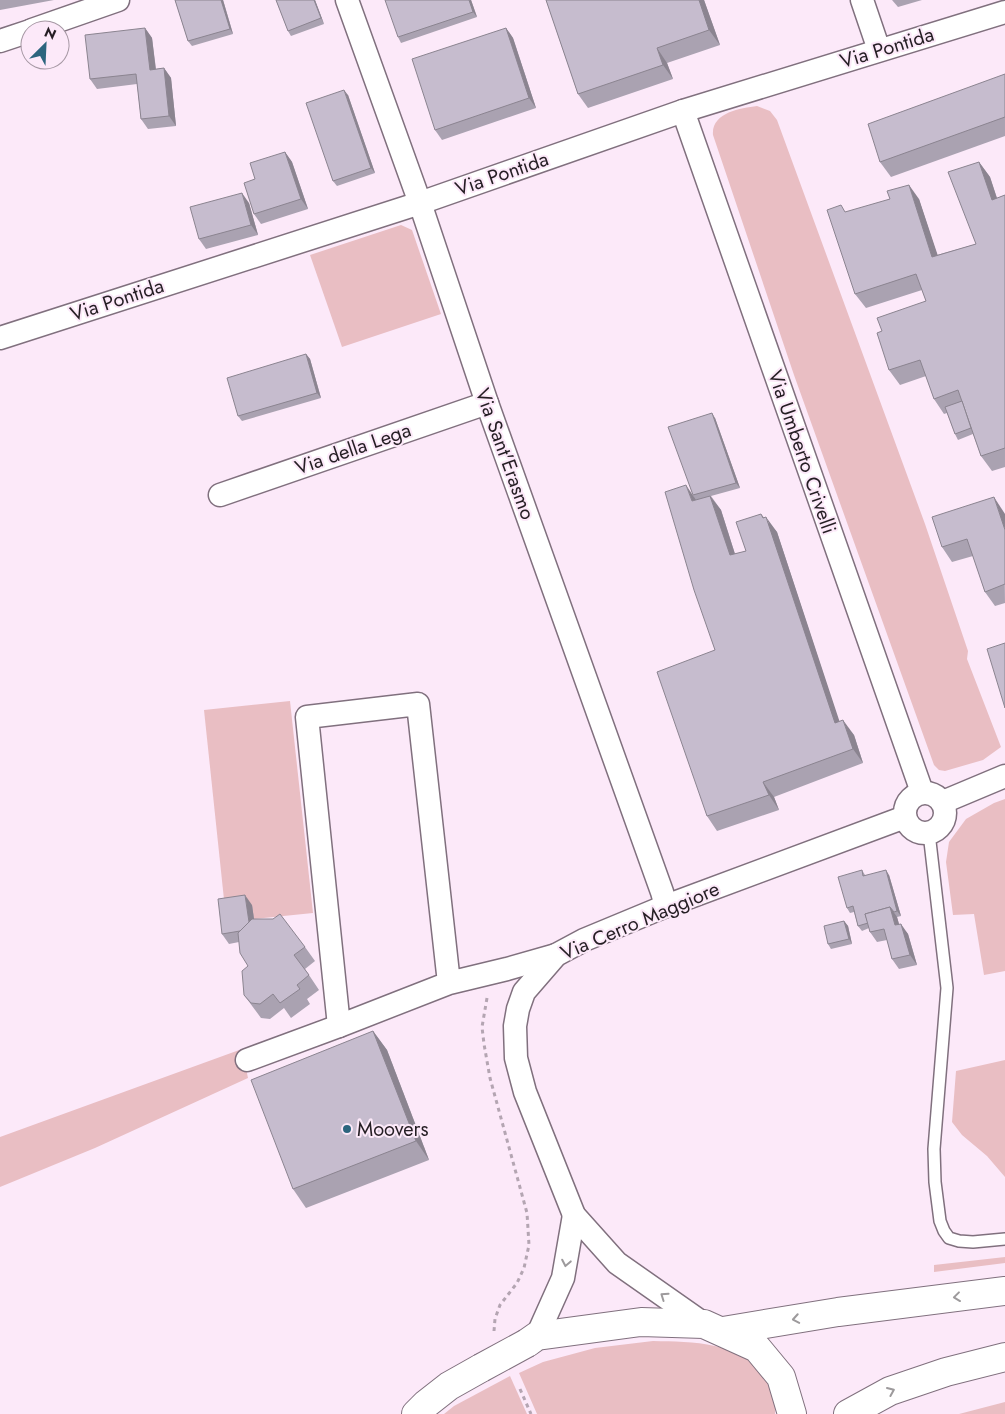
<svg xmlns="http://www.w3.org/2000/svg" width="1005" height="1414" font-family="Jost,sans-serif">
<rect width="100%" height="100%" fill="#fce9f9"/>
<g fill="#e9bec3">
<path d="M757,106L770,111L777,120L925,524L968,651L967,659L1001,747L983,760L945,771L939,770L934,765L794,375L713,135C711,113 740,108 757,106Z"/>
<path d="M401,225L412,230L441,314L342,347L310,255Z"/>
<path d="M290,701L313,913L254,919L225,909L204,710Z"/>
<path d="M1005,799V971L984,975L974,914L953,915L946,862L949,842L966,819L994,803Z"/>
<path d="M242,1049L248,1078L95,1148L0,1187V1137Z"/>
<path d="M1005,1060V1177L987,1156L962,1135L952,1122L956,1071Z"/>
<path d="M1005,1257V1263L934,1272V1265Z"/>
<path d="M653,1341C697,1342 754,1341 771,1392C773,1399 776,1406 775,1414H537L519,1373L543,1362L595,1348Z"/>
<path d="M510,1376L527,1414H444L454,1406Z"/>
<path d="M1005,1402V1414H959Z"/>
</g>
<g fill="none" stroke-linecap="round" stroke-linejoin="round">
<g stroke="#80707e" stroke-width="14">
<path id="service" d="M929,833L947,988L934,1149L935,1182L940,1221L944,1231L949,1238L959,1241L973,1242L1005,1239"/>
</g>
<g stroke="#80707e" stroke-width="25">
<g id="minor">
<path d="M347,0L420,203L487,403L662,892L666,906"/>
<path d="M862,0L879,50"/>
<path d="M32,30L118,0"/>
<path d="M0,41L30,31"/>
<path d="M683,111L922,792"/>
<path d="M0,338L420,203L683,111L1005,12"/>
<path d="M220,495L487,403"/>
<circle cx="925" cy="813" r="20"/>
<path d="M943,802L1005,776"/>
<path d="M449,983L418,704L307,717L339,1026L449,983L507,969L556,955"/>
<path d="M247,1060L339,1026"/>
<path d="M704,1324L617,1263L574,1215L525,1092L516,1058L515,1026L518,1009L524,992L556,955L584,940L666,906L905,817"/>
<path d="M537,1336L563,1278L574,1215"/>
</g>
</g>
<g stroke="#80707e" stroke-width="30">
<g id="tertiary">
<path d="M723,1331L838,1312L1005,1291"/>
<path d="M527,1343L537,1336L641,1322L704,1324L757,1348L781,1377L792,1414"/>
<path d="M416,1414L426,1404L449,1386L481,1368"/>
<path d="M848,1414L890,1391L946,1372L1005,1357"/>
</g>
</g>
<g stroke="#b4a5b2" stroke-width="3" stroke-dasharray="4 4" stroke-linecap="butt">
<path d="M487,998L482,1027L484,1044L490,1078L527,1213L529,1245L524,1268L517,1283L500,1305L495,1319L494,1331"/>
<path d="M520,1389L531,1414"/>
</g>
<use href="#service" stroke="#fff" stroke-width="11"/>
<use href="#minor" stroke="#fff" stroke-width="22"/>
<use href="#tertiary" stroke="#fff" stroke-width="28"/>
<g stroke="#80707e" stroke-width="30" stroke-linecap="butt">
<path id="tertiary-bridge" d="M481,1368L527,1343"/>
</g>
<use href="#tertiary-bridge" stroke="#fff" stroke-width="28"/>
</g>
<g fill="#aaa2b1">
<path d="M0,0H54L0,10Z"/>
<path d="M175,0H223L233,34L192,46L188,41Z"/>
<path d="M276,0H315L324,24L291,36L288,31Z"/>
<path d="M471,0L477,17L401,43L398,37Z"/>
<path d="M546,0H704L720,45L667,63L673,79L588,108L578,94Z"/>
<path d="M892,0H922L898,7Z"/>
<path d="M145,28L152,38L156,69L164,68L171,78L176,126L148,129L141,119L137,84L97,89L90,79Z"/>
<path d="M506,28L513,38L536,108L442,140L435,130Z"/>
<path d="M1005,74V136L891,177L880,162Z"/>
<path d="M348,95L375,173L337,186L333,181Z"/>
<path d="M285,152L292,162L308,209L261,224L254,214L255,179Z"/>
<path d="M979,162L990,177L997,198L1005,195V467L992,471L981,456L973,434L958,440L955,434L947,413L944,414L934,399L926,376L900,385L889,370L882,331L926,301L922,290L866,308L855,294L846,212L919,199L937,255L976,244Z"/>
<path d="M249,203L258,235L206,249L199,239Z"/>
<path d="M306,354L310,359L321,398L242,421L238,416Z"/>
<path d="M715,418L740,488L711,496L721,510L735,554L746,551L764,518L777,532L839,722L854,735L863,763L774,797L779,810L717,831L707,816L715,650L693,495Z"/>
<path d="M1004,512L1005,603L995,606L985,592L973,556L952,562L942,547Z"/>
<path d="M862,870L865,875H889L901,916L897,917L899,924L908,934L917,965L899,969L892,959L887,940L877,942L870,932L869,928L862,931L858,926L854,912L850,913L847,908Z"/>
<path d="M252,905L254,919L305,947L315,961L305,969L319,990L307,999L310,1004L291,1018L284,1008L270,1019L261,1018L244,995L248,966L239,942L229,944L222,934Z"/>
<path d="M844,921L848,926L852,944L831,949L828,944Z"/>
<path d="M373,1031L387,1050L429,1160L306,1208L293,1189Z"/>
</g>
<g fill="#8b8490">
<path d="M221,0H223L233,34L230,29Z"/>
<path d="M314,0H315L324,24L321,18Z"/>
<path d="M469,0H471L477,17L473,12Z"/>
<path d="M699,0H704L720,45L709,30Z"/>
<path d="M145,28L152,38L157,80L150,70Z"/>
<path d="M506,28L513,38L536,108L529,98Z"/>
<path d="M657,48L667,63L673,79L663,65Z"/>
<path d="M164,68L171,78L176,126L169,116Z"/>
<path d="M344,90L348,95L375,173L371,168Z"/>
<path d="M285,152L292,162L308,209L301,199Z"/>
<path d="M979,162L990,177L1002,214L992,200Z"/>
<path d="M909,185L919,199L943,271L932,257Z"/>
<path d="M242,193L249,203L258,235L251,225Z"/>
<path d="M306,354L310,359L321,398L317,393Z"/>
<path d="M712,413L715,418L740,488L736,483Z"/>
<path d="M686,485L696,500L692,501Z"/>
<path d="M710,496L721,510L740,570L730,555Z"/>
<path d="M994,497L1005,514V530Z"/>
<path d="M761,514L769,524L766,517L777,532L845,738L835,723Z"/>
<path d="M843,720L854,735L863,763L853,749Z"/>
<path d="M763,782L774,797L779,810L769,795Z"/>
<path d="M886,870L889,875L901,916L897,911Z"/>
<path d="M245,895L252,905L257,940L250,930Z"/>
<path d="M890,907L897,917L902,935L895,925Z"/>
<path d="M844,921L848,926L852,944L849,939Z"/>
<path d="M901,924L908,934L917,965L910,955Z"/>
<path d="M373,1031L387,1050L429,1160L416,1141Z"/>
</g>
<g fill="#c6bcce" stroke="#8b8490">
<path d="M175,0H221L230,29L188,41Z"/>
<path d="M276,0H314L321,18L288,31Z"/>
<path d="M385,0H469L473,12L398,37Z"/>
<path d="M546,0H699L709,30L657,48L663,65L578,94Z"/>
<path d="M145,28L150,70L164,68L169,116L141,119L136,74L90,79L85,35Z"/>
<path d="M506,28L529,98L435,130L412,59Z"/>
<path d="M1005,74V117L880,162L868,124Z"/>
<path d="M344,90L371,168L333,181L306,103Z"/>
<path d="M285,152L301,199L254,214L244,183L255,179L250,163Z"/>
<path d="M979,162L992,200L1005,195V448L981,456L958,390L934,399L920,360L889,370L877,333L882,331L877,318L926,301L916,274L855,294L827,210L841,205L845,212L890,199L887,191L909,185L932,257L976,244L948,172Z"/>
<path d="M242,193L251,225L199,239L190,207Z"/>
<path d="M306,354L317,393L238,416L227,378Z"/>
<path d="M962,401L971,428L955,434L945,407Z"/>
<path d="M712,413L736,483L693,495L668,427Z"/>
<path d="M686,485L692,501L710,496L730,555L746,551L736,522L761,514L763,518L766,517L835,723L843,720L853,749L763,782L769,795L707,816L657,672L715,650L694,590L665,492Z"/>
<path d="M994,497L1005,530V584L985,592L967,539L942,547L932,517Z"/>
<path d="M1005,643V708L987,649Z"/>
<path d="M862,870L863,876L886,870L897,911L894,912L890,907L865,914L868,923L858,926L853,906L847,908L838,877Z"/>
<path d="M245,895L249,922L240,931L222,934L218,899Z"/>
<path d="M890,907L895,925L901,924L910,955L892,959L884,929L870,932L865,914Z"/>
<path d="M280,914L305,947L294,955L309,975L297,985L300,989L280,1003L273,994L260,1004L251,1003L244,995L242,971L248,966L240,953L238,933L252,919H273Z"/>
<path d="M844,921L849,939L828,944L824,926Z"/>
<path d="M373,1031L416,1141L293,1189L251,1080Z"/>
</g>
<defs><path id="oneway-chevron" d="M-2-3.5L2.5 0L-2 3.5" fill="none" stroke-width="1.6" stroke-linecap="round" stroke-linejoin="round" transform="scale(1.25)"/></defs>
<g stroke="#9d9a9c">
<use href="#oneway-chevron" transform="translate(566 1263) rotate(101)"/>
<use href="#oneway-chevron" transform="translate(664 1296) rotate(-145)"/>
<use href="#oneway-chevron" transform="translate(957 1297) rotate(173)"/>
<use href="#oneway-chevron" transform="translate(796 1319) rotate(170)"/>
<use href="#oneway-chevron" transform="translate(891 1391) rotate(-23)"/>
</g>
<circle fill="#2c657e" stroke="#fce9f9" stroke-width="2" cx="347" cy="1129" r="5"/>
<g text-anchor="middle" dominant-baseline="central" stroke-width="4" stroke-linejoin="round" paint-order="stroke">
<g font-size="20" fill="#251e24" stroke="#fce9f9">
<text transform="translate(887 48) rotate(-17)">Via Pontida</text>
<text transform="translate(502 174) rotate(-19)">Via Pontida</text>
<text transform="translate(117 300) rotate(-18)">Via Pontida</text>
<text transform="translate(353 449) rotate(-19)">Via della Lega</text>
<text transform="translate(802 452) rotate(71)">Via Umberto Crivelli</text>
<text transform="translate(505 454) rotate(70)">Via Sant'Erasmo</text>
<text transform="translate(640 921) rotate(-23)">Via Cerro Maggiore</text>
</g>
<g font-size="20" fill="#251e24" stroke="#fce9f9" text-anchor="start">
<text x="357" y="1129">Moovers</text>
</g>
</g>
<g transform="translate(45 45) rotate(24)"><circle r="24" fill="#fce9f9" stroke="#a698a4"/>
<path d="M0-4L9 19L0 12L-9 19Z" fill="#2c657e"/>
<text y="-8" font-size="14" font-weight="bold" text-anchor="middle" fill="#251e24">N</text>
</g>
</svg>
